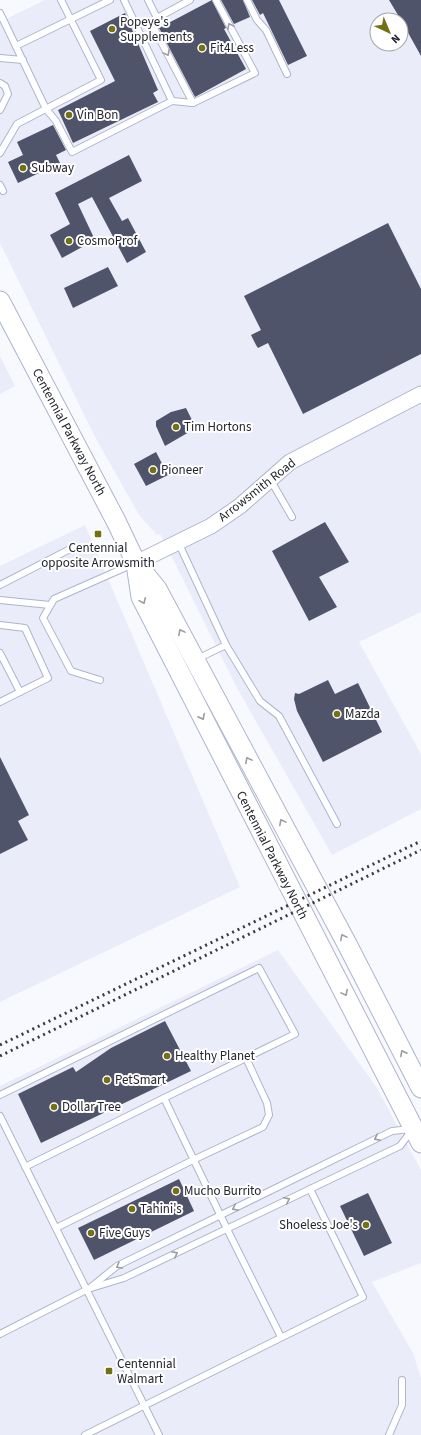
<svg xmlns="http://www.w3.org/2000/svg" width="421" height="1435" font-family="'Source Sans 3',sans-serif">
<rect width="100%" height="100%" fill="#f8f9fe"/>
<g fill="#eaecfa" fill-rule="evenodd">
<path d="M45,0H421V612L359,642L421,754V809L332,855L237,688L161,535L156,534L139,515L95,437L0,243V22ZM377,20H401V44H377Z"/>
<path d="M0,356L15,386L0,394Z"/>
<path d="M85,525L240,887L0,1002V566Z"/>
<path d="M278,950L377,1088L421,1170V1263L372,1282L413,1353L421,1378V1435H0V1086Z"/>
</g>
<g fill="#50546a">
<path d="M212,0L226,28L224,29L246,69L195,97L159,28Z"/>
<path d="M221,0H243L250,17L234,24Z"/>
<path d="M252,0H279L307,56L288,65L263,13L260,15Z"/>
<path d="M389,0H421V56L401,20Z"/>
<path d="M125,13L158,90L153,93L158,102L73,143L58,110L115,81L90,31Z"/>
<path d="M53,125L66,150L56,155L60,163L18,183L8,162L23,155L17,142Z"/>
<path d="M129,155L142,181L109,198L122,221L128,218L146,252L127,263L92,197L78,204L95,240L62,258L50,235L70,224L55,193Z"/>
<path d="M388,223L421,289V354L303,414L268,343L258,348L256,345L251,335L261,330L244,296Z"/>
<path d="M108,267L118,286L73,308L64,288Z"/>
<path d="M186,408L196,428L165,446L156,426V421L171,412Z"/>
<path d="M156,452L168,475L146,486L134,464Z"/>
<path d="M325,522L349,562L319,577L337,607L309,621L272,551Z"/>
<path d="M328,680L335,694L358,683L382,732L323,762L297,711L294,699L295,693L299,694Z"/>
<path d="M0,757L29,815L18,821L28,840L0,854Z"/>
<path d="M165,1021L191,1071L41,1143L18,1094L73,1067L76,1072L111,1048Z"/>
<path d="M179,1179L194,1211L94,1260L78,1228Z"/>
<path d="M368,1193L392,1243L364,1256L340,1206Z"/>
</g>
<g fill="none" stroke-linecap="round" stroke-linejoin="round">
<g stroke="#afb4cd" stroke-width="8">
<g id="service">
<path d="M148,0L157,18L190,0"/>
<path d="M247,0L257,20L266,30L287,74"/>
<path d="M0,13L46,109L56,121L72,152L172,101L124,0"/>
<path d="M157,18L154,28L193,103"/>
<path d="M16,46L110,0"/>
<path d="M0,58L23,60"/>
<path d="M0,83L5,86L8,94L0,110"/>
<path d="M172,101L193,103L255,73L216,0"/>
<path d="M0,153L17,124L101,80L61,0"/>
<path d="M0,185L3,191"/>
<path d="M270,479L292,517"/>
<path d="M179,544L226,645L260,701L279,716L337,824"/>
<path d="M0,585L74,547"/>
<path d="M0,600L50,605"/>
<path d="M0,625L25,628L48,678L0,702"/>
<path d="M0,653L20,692"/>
<path d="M197,659L226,645"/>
<path d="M100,680L71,671L43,618L54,599L133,564"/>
<path d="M0,1095L259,968L295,1034L164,1098"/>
<path d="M0,1116L159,1435"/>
<path d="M25,1167L164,1098L227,1229L281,1337"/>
<path d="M56,1228L193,1160L263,1127L269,1115L267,1103L246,1058"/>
<path d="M91,1287L117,1266L392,1131L411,1129"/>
<path d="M0,1334L88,1289L124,1278L400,1146L412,1130"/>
<path d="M85,1435L363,1297L310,1189"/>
<path d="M389,1435L402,1405V1380"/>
</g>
</g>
<g stroke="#afb4cd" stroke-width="17">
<path id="tertiary" d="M136,563L211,526L240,506L290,462L421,394"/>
</g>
<g stroke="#afb4cd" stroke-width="21">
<g id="primary">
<path d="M0,301L116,521L136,563L157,589L165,604L347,944L421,1088"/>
<path d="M136,564L141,597L421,1143"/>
</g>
</g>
<use href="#service" stroke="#fff" stroke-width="6"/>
<use href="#tertiary" stroke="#fff" stroke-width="15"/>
<use href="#primary" stroke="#fff" stroke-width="19"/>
<g stroke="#393a43" stroke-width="3" stroke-dasharray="2 4" stroke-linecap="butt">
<path d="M0,1045L421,841"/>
<path d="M0,1056L421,850"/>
</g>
</g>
<defs><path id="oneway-chevron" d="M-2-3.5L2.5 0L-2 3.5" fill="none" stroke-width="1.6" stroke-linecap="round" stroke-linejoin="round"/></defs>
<g stroke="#9c9ca1">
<use href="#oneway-chevron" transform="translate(230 26) rotate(-118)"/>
<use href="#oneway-chevron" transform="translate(167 53) rotate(62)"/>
<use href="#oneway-chevron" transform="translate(143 601) rotate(66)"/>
<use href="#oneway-chevron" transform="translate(181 632) rotate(-118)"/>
<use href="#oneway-chevron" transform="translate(202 717) rotate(63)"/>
<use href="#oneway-chevron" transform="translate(248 760) rotate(-118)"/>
<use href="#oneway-chevron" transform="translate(282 822) rotate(-118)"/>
<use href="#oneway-chevron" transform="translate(343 937) rotate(-118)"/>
<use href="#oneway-chevron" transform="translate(345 993) rotate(62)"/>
<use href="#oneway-chevron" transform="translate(403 1053) rotate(-117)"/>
<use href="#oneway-chevron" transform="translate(377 1138) rotate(154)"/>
<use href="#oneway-chevron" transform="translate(287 1200) rotate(-26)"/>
<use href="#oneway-chevron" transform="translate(235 1208) rotate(154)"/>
<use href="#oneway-chevron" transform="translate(175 1254) rotate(-26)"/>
<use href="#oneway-chevron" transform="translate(119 1266) rotate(149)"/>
</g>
<g fill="#747113" stroke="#fff" stroke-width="1.5">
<circle cx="112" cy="29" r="4"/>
<circle cx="202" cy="48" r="4"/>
<circle cx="69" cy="115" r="4"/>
<circle cx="23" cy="168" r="4"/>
<circle cx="69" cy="241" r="4"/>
<circle cx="176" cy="427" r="4"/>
<circle cx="153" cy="470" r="4"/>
<rect x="94" y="530" width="8" height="8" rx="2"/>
<circle cx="337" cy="714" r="4"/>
<circle cx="167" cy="1056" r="4"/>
<circle cx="107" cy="1080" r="4"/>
<circle cx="54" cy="1107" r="4"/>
<circle cx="176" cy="1191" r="4"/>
<circle cx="132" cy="1209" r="4"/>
<circle cx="366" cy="1225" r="4"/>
<circle cx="91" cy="1233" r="4"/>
<rect x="105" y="1367" width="8" height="8" rx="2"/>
</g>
<g text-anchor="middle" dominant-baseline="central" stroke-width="4" stroke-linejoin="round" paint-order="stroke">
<g font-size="13" fill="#23242e" stroke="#fff" text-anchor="start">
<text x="120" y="22">Popeye's<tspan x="120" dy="15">Supplements</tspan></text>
<text x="210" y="48">Fit4Less</text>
<text x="77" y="115">Vin Bon</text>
<text x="31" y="168">Subway</text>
<text x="77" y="241">CosmoProf</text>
<text x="184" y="427">Tim Hortons</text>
<text x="161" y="470">Pioneer</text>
<text x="98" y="548" text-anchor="middle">Centennial<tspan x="98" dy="15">opposite Arrowsmith</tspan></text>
<text x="345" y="714">Mazda</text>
<text x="175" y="1056">Healthy Planet</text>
<text x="115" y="1080">PetSmart</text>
<text x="62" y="1107">Dollar Tree</text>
<text x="184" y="1191">Mucho Burrito</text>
<text x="140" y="1209">Tahini's</text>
<text x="358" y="1225" text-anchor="end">Shoeless Joe's</text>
<text x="99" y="1233">Five Guys</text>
<text x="117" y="1364">Centennial<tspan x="117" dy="15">Walmart</tspan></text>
</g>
<g font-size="13" fill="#23242e" stroke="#fff">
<text transform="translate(69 432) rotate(62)">Centennial Parkway North</text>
<text transform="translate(257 490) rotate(-38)">Arrowsmith Road</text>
<text transform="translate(272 855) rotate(63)">Centennial Parkway North</text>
</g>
</g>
<g transform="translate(389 32) rotate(136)"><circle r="19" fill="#ffffff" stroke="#a7a7ab"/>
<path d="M0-3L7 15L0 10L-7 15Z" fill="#747113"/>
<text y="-6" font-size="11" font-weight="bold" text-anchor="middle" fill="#23242e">N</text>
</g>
</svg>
